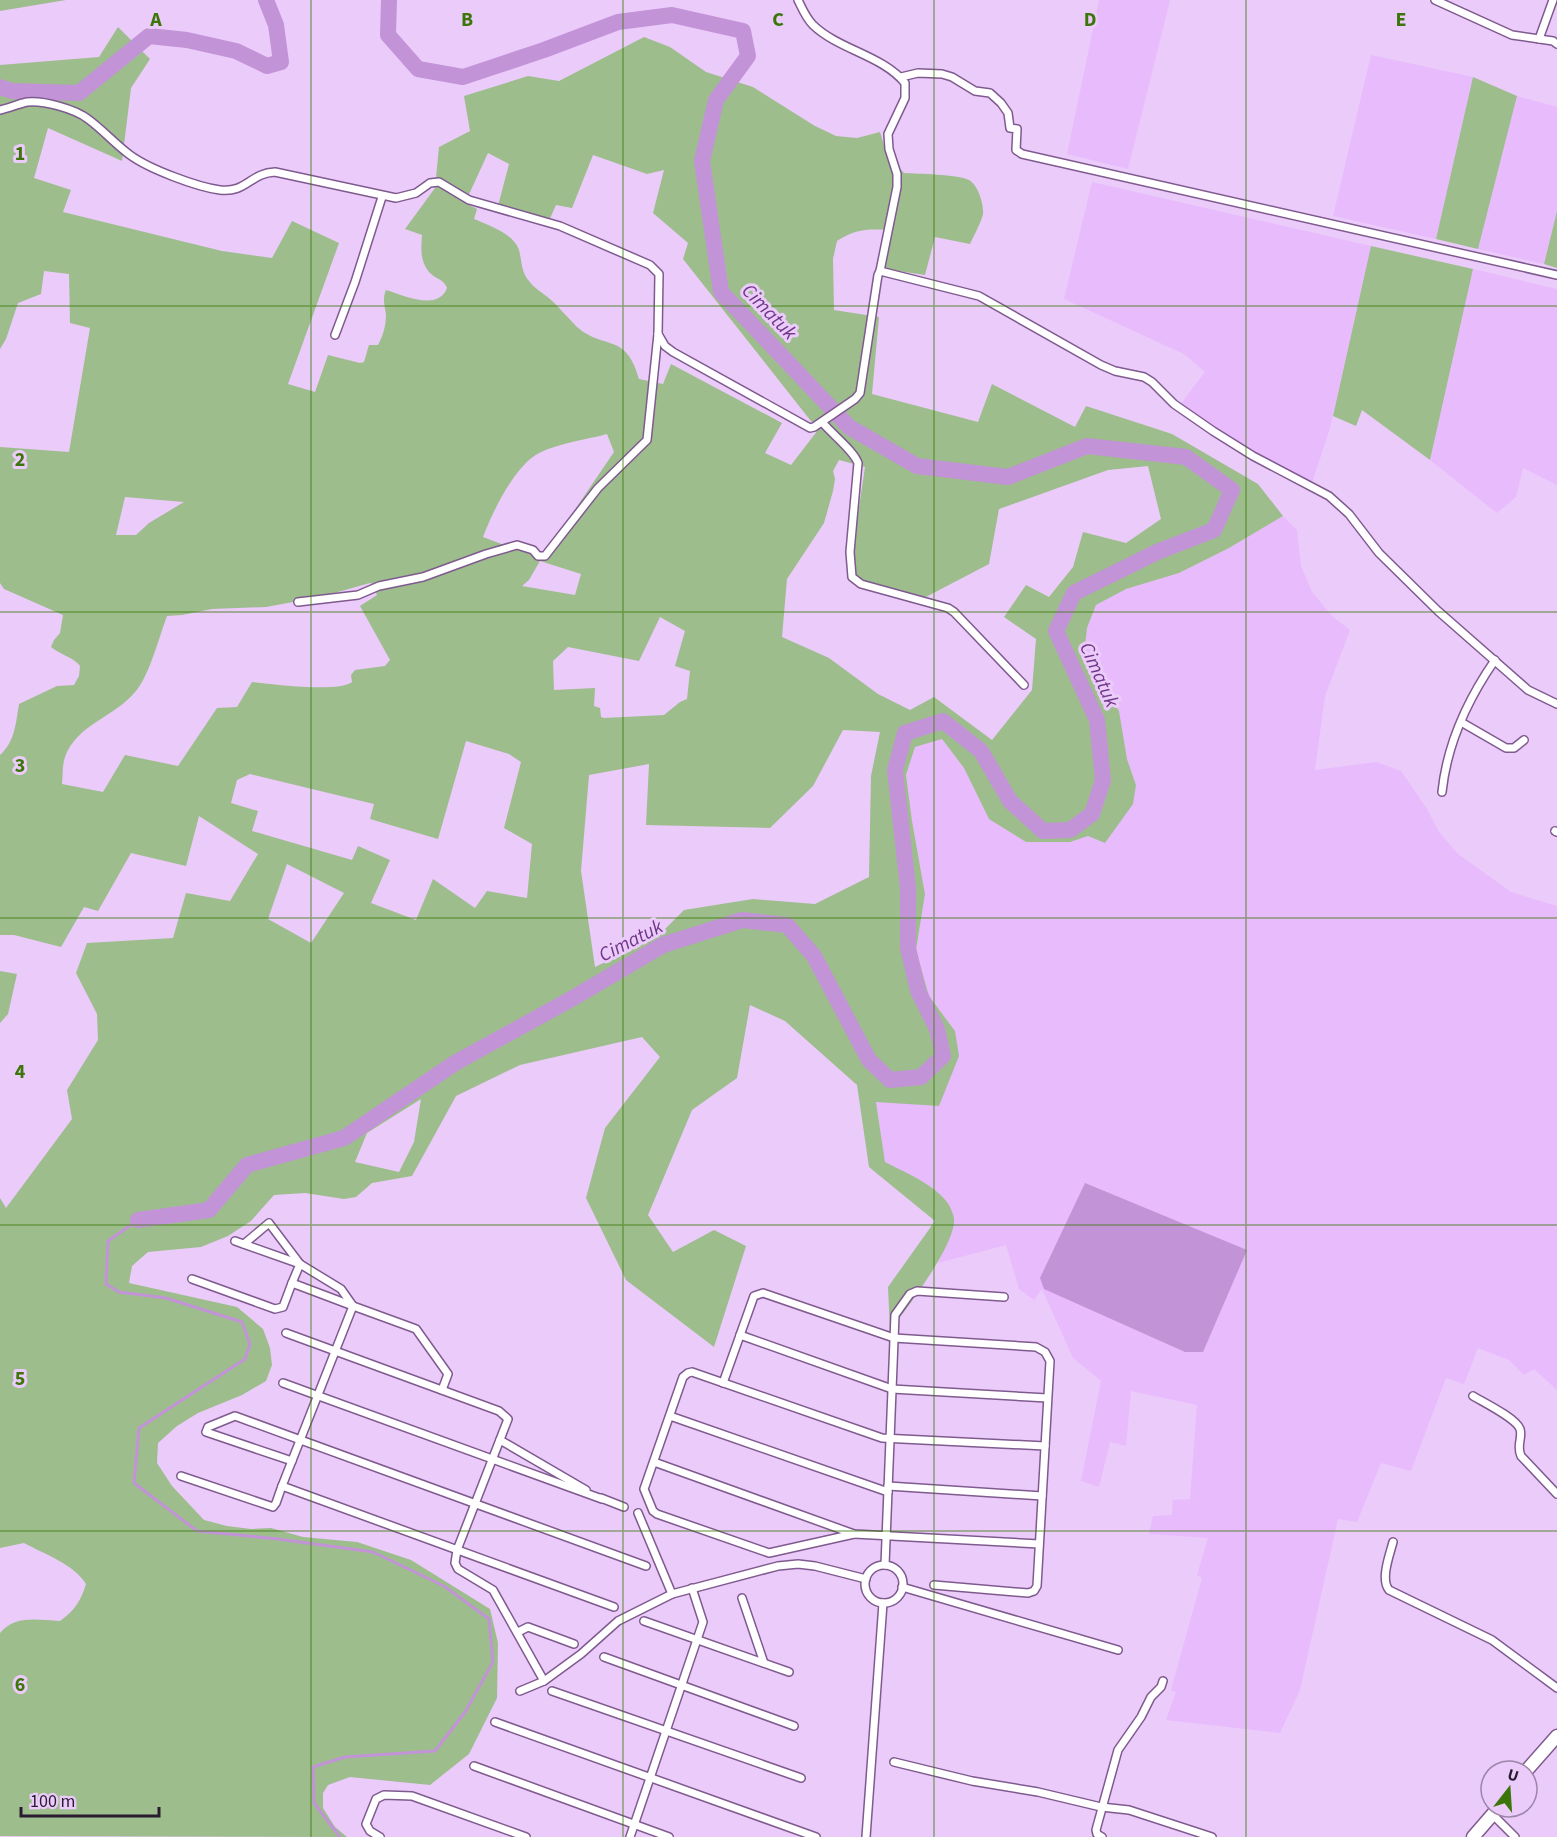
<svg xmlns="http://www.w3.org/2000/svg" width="1557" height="1837" font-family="'Source Sans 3',sans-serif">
<rect width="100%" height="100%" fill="#ebcbfa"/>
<g fill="#e8bbfc">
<path d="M1099,0H1170L1128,169L1067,154Z"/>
<path d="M1371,55L1473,77L1436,239L1333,216Z"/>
<path d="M1517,96L1557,107V211L1544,264L1478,249Z"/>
<path d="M1092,182L1371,246L1330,428L1311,486L1179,406L1205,372L1184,354L1064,299Z"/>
<path d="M1473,269L1557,289V485L1523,468L1516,497L1497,513L1430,460Z"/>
<path d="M1283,516L1297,530L1301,566L1312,592L1332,616L1350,630L1325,696L1315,770L1376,762L1401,771L1427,809L1439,832L1458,854L1511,892L1557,906V1390L1534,1369L1524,1375L1509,1360L1478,1348L1464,1384L1446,1378L1411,1471L1381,1463L1357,1522L1338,1519L1300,1690L1280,1733L1166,1720L1176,1692L1171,1690L1202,1578L1197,1575L1208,1538L1149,1534L1153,1516L1172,1515L1173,1500L1190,1499L1197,1405L1131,1391L1126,1446L1110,1442L1099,1487L1081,1481L1101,1381L1073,1358L1042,1289L1034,1300L1019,1289L1006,1245L938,1263L952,1231L954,1219L948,1203L930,1186L885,1162L876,1101L939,1106L955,1031L929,996L916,950L925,894L912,821L906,775L915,747L942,739L964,768L989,819L1070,842L1088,836L1136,785L1127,759L1119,711L1097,677L1085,647L1087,628L1096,605L1126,589L1179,573L1229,548Z"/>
</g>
<g fill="#9dbd8d" fill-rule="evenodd">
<path d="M0,0H66L0,11Z"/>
<path d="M118,27L150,59L131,88L122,161L48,128L34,178L71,190L63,212L222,251L272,258L292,221L339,243L288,384L315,392L328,355L360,363L364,362L369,345H378C383,336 386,325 386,315C385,306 382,299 386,290C403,295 438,312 447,288C444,279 435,279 429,272C420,261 421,249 422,235L405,229L435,188L439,147L470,131L464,96L528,76L559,81L644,37L670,47L706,72L753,87L815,126L836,136L857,138L880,132L887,155L904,173C918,174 957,174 969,180C978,185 984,204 983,214C981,223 974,235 970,244L935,237L925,275L885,269L891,230C868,229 857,228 837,241L833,259L834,310L879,317L872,394L978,422L992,384L1075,427L1086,406L1172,434L1258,484L1283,516L1229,548L1179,573L1126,589L1096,605L1087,628L1085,647L1097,677L1119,711L1127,759L1136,785L1133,804L1105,843L1088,836L1070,842H1026L989,819L964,768L942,739L915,747L906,775L912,821L925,894L916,950L929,996L955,1031L959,1056L939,1106L876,1102L885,1162C906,1173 932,1183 947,1202C950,1206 954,1215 954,1219C956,1245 906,1309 890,1331L888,1287L935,1221L869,1167L857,1085L785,1021L750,1005L737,1078L692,1110L648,1215L673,1252L714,1230L746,1246L714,1347L626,1280L586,1198L605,1128L660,1057L642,1037L520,1065L456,1096L412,1176L372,1183L356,1197L344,1199L305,1193L274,1195L251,1221L228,1236L201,1247L148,1252L132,1266L129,1283L237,1307L263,1329L270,1348L272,1365L266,1381L242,1395L198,1413L177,1426L158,1443L157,1463L172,1486L204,1520L227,1526L251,1529L271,1528L303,1537L357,1542L411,1560L490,1609L498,1643L497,1698L469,1754L430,1785L350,1777L328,1785L323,1793V1808L335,1827L347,1837L0,1836V1633C15,1615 38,1620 60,1621C74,1611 81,1601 86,1584C74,1564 44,1554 24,1543L0,1548V1198L6,1208L72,1119L67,1090L98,1040L97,1014L76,973L87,943L173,938L186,893L230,901L258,854L199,816L186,866L131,853L98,911L84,907L61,947L14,935H0V755C15,742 16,722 19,704L57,686L74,685L79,676L80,666C75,658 59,654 51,647L54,640L60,633L63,615L4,589L0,583V447L69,452L90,328L70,323L69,274L44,271L41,294L18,303L6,339L0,349V65L99,57ZM488,153L509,164L498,206L548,223L556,205L572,208L593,155L647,174L664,170L653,213L688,243L683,259L818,430L791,465L765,453L782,423L671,364L663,384L639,379C626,331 603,351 576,326C567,317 559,307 550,299C543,293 534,288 529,281C521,272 522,261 519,250C513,233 490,226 474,219L477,209L465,203ZM607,434L614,452L540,561L534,554L517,550L483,537C492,513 515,465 539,453C559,443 585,440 607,434ZM839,460L865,467L850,568L861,584L922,599L989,564L999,509L1108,470L1148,466L1161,519L1126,543L1083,532L1073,567L1049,597L1026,585L1004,617L1036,639L1032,690L992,740L934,697L910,710L878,694L829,658L782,637L787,579L824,523L833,491L835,479L833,471ZM125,497L184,502L149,523L136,535H116ZM540,561L581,574L575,595L522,586L529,580ZM370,583L373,584L377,595L360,606L390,660L385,666L355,670L351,675L352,682C337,693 273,684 252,682L237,707L217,708L178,766L125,755L103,792L62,784C63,776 62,765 65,757C77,724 115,717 135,692C149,677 159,637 167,616L182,615L212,609L266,607L320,597ZM660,617L685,631L675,666L690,671L687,699L680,702L664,715L604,718L601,717L600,708L594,706L595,688L554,690L553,661L568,647L639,661ZM843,730L880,732L871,776L869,877L815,904L753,899L684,910L657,937L595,967L581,871L589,775L649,764L646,825L770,828L813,786ZM466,741L509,754L521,762L504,828L532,844L527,898L487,891L475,908L433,879L416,920L371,903L390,860L358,846L352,860L252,831L258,811L231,803L237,780L250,774L374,804L370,819L438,839ZM287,864L344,893L311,943L268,919ZM421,1099L414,1142L399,1172L355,1162L367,1133Z"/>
<path d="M1473,77L1517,96L1478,249L1436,239Z"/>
<path d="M1557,211V268L1544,264Z"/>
<path d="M1371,246L1473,269L1430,460L1362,410L1356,426L1333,416Z"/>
<path d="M0,971L17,974L8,1014L0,1023Z"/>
</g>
<path fill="#c393d8" d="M1085,1183L1247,1250L1203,1352H1185L1044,1289L1040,1278Z"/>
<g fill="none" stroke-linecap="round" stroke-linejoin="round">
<path stroke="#c393d8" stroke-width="3" d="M138,1220L108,1241L106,1284L119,1292L166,1298L242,1322L250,1344L245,1359L139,1428L134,1483L197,1531L278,1539L373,1552L444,1586L489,1619L493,1662L465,1712L435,1751L345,1757L313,1767L314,1803L340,1837"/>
<g stroke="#c393d8" stroke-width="16">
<path d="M0,87L12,91L79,93L149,36L187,40L236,51L267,66L281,62L276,25L266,0"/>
<path d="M138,1220L209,1210L247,1165L344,1138L455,1063L573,998L663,945L742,920L787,925L814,956L869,1060L890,1080L921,1077L943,1056L937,1029L918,991L908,948V888L895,770L905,733L943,721L981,751L1010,801L1043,831L1070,830L1092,814L1103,780L1097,720L1056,631L1074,593L1157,552L1214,530L1232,490L1186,457L1087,446L1008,477L917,466L849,427L721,292L702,161L716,100L748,56L743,31L672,15L618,22L544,50L463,77L418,69L388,35L389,0"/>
</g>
<g stroke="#7f5a8f" stroke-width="10">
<g id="minor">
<path d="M798,0C802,8 806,18 813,25C839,50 882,55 905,83V98L888,134L889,149L897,174V187L880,271"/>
<path d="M1435,0L1512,35L1553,41L1557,44"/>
<path d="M1539,39L1553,0"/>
<path d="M901,77L918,73L942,74L952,77L975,91L990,93L1001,103L1008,113L1010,128L1017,129L1016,150L1022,154L1557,275"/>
<path d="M0,110C9,108 18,104 27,102C43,100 75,109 88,119C103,130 115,144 130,155C149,169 197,187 220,190C247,193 250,173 275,172L396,198L416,193L430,183L439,182L469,200L560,226L650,265L659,274L658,334L647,440L598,488L545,556H538L533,550L517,545L486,554L423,577L379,586L358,595L298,602"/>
<path d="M658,334L665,346L673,352L810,428L814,427L855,399L860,393L878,275L880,271L979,296L1101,365L1115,371L1144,377L1152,382L1174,404L1213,431L1253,456L1329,496L1349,514L1379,553L1438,611L1528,690L1557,704"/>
<path d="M335,335L355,282L382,197"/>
<path d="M822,422C832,434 854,451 858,463L850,552L852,577L861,584L948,608L954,612L1024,685"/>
<path d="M1461,722L1506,748H1514L1524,740"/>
<path d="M1442,792C1447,744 1468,699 1495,660"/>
<path d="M1555,831L1557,832"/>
<path d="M235,1241L300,1264L341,1289L353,1306L416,1329L448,1374L442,1390"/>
<path d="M244,1244L269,1223L300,1264L292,1283L353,1306L282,1486L614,1607"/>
<path d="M192,1279L275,1309L283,1307L292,1283"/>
<path d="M286,1333L499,1411L508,1419L457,1550L455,1563L458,1569L493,1590L544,1681"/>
<path d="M740,1335L892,1389L1047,1398"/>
<path d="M283,1383L602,1499"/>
<path d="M723,1383L754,1296L763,1293L894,1338L1036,1347L1045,1352L1050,1361L1037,1586L1034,1591L1028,1593L934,1585"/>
<path d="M1473,1396C1483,1402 1516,1418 1520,1429C1523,1438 1516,1445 1521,1456L1557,1494"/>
<path d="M670,1416L888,1492"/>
<path d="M500,1440L586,1490"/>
<path d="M292,1461L206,1432L208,1427L235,1416L646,1566"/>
<path d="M654,1462L854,1534L1039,1544"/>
<path d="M181,1476L273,1507L276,1503L282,1486"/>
<path d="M888,1486L1042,1496"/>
<path d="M601,1498L624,1507"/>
<path d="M638,1513L672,1594"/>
<path d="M854,1534L769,1553L657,1514L653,1511L644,1489L683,1377L688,1373L692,1372L882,1438L1045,1446"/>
<path d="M1393,1542C1390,1554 1380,1579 1389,1590L1492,1640L1557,1688"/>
<path d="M885,1565L895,1315L910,1294L917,1291L1004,1297"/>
<circle cx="884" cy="1584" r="19"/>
<path d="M902,1587L1118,1650"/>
<path d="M742,1598L764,1663"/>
<path d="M644,1621L789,1672"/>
<path d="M518,1632L528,1627L574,1644"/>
<path d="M604,1657L794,1726"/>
<path d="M520,1691L544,1681L581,1654L618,1621L672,1594L778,1566L798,1564L815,1566L866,1579"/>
<path d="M552,1691L801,1778"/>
<path d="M495,1722L816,1837"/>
<path d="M894,1762L972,1781L1038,1792L1101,1807L1129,1810L1212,1837"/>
<path d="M474,1766L669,1837"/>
<path d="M1493,1815L1515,1837"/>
<path d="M380,1837L370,1831L366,1824L376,1799L384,1795L412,1796L526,1837"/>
<path d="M630,1837L703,1622L692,1588"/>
<path d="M866,1837L883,1603"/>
<path d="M1102,1837L1097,1834L1096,1830L1118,1750L1141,1717L1151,1697L1161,1687L1163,1681"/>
</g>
</g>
<g stroke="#7f5a8f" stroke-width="15">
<g id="primary">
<path d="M1526,1771L1557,1736"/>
<path d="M1473,1837L1499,1807"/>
</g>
</g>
<use href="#minor" stroke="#fff" stroke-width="7"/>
<use href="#primary" stroke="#fff" stroke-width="12"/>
</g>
<path fill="none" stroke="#3c7609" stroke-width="1.5" stroke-opacity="0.55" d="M311,0V1837M623,0V1837M934,0V1837M1246,0V1837M0,306H1557M0,612H1557M0,918H1557M0,1225H1557M0,1531H1557"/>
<g text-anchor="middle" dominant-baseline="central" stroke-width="6" stroke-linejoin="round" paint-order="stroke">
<g font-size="20" font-style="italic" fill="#713789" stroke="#ebcbfa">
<text transform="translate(769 312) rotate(46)">Cimatuk</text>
<text transform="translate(1099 675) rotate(66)">Cimatuk</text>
<text transform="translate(631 941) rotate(-27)">Cimatuk</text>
</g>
</g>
<g font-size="20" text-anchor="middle" font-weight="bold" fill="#3c7609" stroke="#ebcbfa" stroke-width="6" stroke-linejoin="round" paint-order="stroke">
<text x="156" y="26">A</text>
<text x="467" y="26">B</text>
<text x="778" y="26">C</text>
<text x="1090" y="26">D</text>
<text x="1401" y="26">E</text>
<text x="20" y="160">1</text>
<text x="20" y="466">2</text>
<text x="20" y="772">3</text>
<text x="20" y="1078">4</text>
<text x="20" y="1385">5</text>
<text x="20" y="1691">6</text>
</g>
<g transform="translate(1509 1789) rotate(17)"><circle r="28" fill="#ebcbfa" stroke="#9e85aa" stroke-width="1.5"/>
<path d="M0-4.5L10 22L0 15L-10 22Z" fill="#3c7609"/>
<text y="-9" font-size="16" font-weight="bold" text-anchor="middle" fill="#2a1b31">U</text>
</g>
<path d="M21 1807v9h138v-9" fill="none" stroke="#2a1b31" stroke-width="3"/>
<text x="30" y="1807" font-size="18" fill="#2a1b31" stroke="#ebcbfa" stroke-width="4.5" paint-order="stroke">100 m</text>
</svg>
